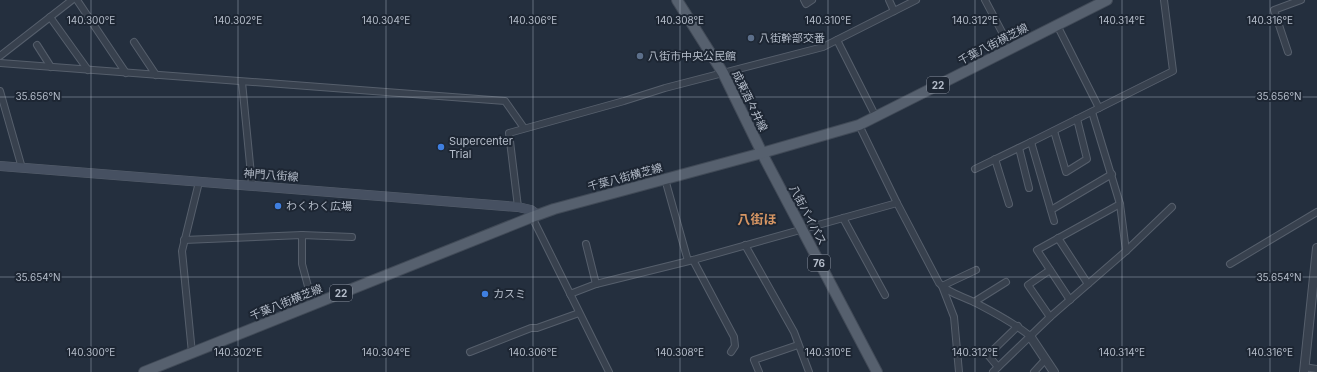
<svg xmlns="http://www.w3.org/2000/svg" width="1317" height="372" font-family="Inter,'Noto Sans JP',sans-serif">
<rect width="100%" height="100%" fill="#242f3e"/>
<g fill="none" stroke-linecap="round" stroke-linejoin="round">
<g stroke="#565f6c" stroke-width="8">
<g id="minor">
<path d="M77,0L126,73"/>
<path d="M804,0L806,4L812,0"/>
<path d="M889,0L894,11"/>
<path d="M985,0L1011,49"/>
<path d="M50,17L88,70"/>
<path d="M1057,25L1099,108"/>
<path d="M837,40L876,117"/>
<path d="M134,42L156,75"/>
<path d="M37,45L51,67"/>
<path d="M1288,52L1274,10L1301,0"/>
<path d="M0,56L72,0"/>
<path d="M0,63L505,101L524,128"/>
<path d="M242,82L252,185"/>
<path d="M0,91L22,168"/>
<path d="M1092,112L1120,204L1126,251"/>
<path d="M859,125L897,203L939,283C948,293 962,296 974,302C993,312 1013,322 1030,336"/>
<path d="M1054,131L1066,172L1087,159L1077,119"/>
<path d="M1031,142L1054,221"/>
<path d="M1019,148L1029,188"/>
<path d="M995,159L1009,204"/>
<path d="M975,169L1031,142L1173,71L1164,0"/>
<path d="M665,179L688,261"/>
<path d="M518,207L509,133L624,101L665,88L823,47L916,0"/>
<path d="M1051,210L1112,174"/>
<path d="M532,217L609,372"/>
<path d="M843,218L885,295"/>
<path d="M302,235V264L313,305"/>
<path d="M1058,238L1088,284"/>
<path d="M184,240L302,235L352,237"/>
<path d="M586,244L596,284"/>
<path d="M745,245L794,332L809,372"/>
<path d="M693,260L734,337L735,346L731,352"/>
<path d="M1230,264L1317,212"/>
<path d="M1050,270L1028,285L1050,317"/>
<path d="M570,294L596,284L693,260L897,203"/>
<path d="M1070,300L1037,250L1120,204"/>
<path d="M974,302L1006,282"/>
<path d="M470,352L531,328H537L579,313"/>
<path d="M192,353L182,251L199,182"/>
<path d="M998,367L988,355L1018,326"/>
<path d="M1304,367L1317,369"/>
<path d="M759,372L754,360L798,345"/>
<path d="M959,372L954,317L942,286L976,270"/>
<path d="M993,372L1050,317L1126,251L1172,207"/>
<path d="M1034,372L1045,360"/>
</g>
</g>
<g stroke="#565f6c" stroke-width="10">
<g id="tertiary">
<path d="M1030,336L1054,372"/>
<path d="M1304,372L1317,248"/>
</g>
</g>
<g stroke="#565f6c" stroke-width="10">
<path id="secondary" d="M0,166L518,207L531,210L538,215"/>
</g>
<g stroke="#414a57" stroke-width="12">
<g id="primary">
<path d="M677,0L723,73L766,161L877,372"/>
<path d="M144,372L532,217L554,209L762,153L859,125L1107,0"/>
</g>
</g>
<use href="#minor" stroke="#38414e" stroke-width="6"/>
<use href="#tertiary" stroke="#38414e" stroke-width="8"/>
<use href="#secondary" stroke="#465061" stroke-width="9"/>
<use href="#primary" stroke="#56606e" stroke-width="10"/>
</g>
<path fill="none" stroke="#b4bcc9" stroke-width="1" stroke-opacity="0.45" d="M91,0V372M238,0V372M386,0V372M533,0V372M680,0V372M828,0V372M975,0V372M1122,0V372M1270,0V372M0,97H1317M0,277H1317"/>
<g fill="#5c6f8a" stroke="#1d2633" stroke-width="1.5">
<circle cx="751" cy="38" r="4"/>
<circle cx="640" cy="56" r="4"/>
</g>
<g fill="#3f7fe0" stroke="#1d2633" stroke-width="1.5">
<circle cx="441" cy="147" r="4"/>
<circle cx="278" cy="206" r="4"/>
<circle cx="485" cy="294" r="4"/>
</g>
<g text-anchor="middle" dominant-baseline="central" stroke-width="4" stroke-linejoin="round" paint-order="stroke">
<g fill="#1d2633" stroke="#878f9c" stroke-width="1">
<rect x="927" y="77" width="22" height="16" rx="3"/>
<rect x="808" y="255" width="22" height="16" rx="3"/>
<rect x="330" y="285" width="22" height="16" rx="3"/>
</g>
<g font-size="10" font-weight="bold" fill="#b4bcc9">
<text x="938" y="85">22</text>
<text x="819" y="263">76</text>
<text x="341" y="293">22</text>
</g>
<g font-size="11" fill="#b4bcc9" stroke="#1d2633" text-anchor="start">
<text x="759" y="38">八街幹部交番</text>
<text x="648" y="56">八街市中央公民館</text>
<text x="449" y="141">Supercenter<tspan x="449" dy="13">Trial</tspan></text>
<text x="286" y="206">わくわく広場</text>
<text x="493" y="294">カスミ</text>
</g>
<g font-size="11" fill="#b4bcc9" stroke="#1d2633">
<text transform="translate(993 44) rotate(-27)">千葉八街横芝線</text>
<text transform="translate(750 101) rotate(64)">成東酒々井線</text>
<text transform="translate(271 175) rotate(4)">神門八街線</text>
<text transform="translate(625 177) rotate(-15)">千葉八街横芝線</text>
<text transform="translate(808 215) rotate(62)">八街バイパス</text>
<text transform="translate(286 302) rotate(-22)">千葉八街横芝線</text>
</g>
<g font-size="13" font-weight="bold" fill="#d59563" stroke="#1d2633">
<text x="757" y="219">八街ほ</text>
</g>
</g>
<g font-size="10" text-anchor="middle" fill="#b4bcc9" stroke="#1d2633" stroke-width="4" stroke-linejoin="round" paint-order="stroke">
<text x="91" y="24">140.300°E</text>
<text x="238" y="24">140.302°E</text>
<text x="386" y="24">140.304°E</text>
<text x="533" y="24">140.306°E</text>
<text x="680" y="24">140.308°E</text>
<text x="828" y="24">140.310°E</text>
<text x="975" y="24">140.312°E</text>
<text x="1122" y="24">140.314°E</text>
<text x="1270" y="24">140.316°E</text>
<text x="38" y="100">35.656°N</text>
<text x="1279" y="100">35.656°N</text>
<text x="38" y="281">35.654°N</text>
<text x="1279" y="281">35.654°N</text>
<text x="91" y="356">140.300°E</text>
<text x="238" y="356">140.302°E</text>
<text x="386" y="356">140.304°E</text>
<text x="533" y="356">140.306°E</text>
<text x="680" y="356">140.308°E</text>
<text x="828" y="356">140.310°E</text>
<text x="975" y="356">140.312°E</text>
<text x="1122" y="356">140.314°E</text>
<text x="1270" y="356">140.316°E</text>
</g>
</svg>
